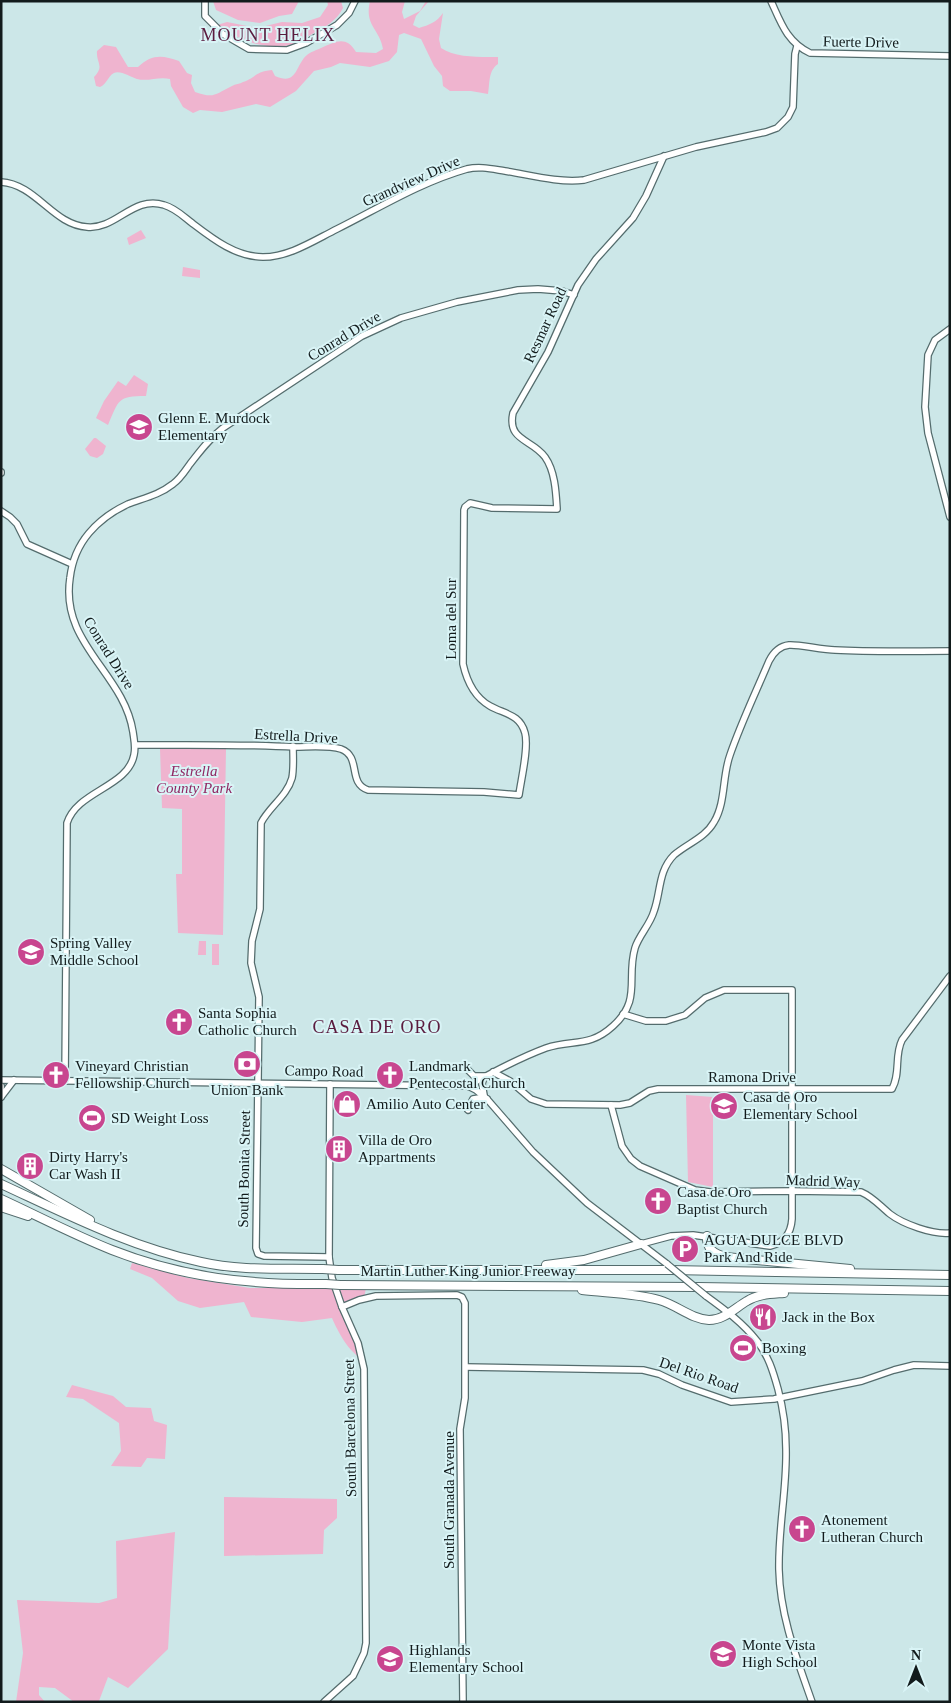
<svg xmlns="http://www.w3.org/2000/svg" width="951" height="1703" font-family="Georgia,serif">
<rect width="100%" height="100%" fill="#cce7e8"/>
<g fill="#efb4cf">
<path d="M213,1H299L292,14L279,16L260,23L238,20L216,10Z"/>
<path d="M327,1H341L343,8C337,20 326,27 314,33C307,37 298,43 290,45C262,51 239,39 217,25L227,22L257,28L282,22L302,23L320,17L328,5Z"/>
<path d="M370,1H405L402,12L404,19L420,11L426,1H429L416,16L413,25L419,28C429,25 437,22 443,13L439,39L441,48C456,58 480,57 498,57V64C488,71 490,83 488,94L471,91H450L443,86L442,76L434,66L421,39L404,33L399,35L397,52L389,61L370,67L340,63L331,67L314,71L296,91L270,107L256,104L222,112L200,110L193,113L183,107L171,86L170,79C159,76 148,82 137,79C131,77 120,70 114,73C108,76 107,84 100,87L96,86L94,77C105,66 96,63 97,51L104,45L116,47L128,67H138C152,54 162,55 179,61L187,73L192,75L191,83L195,92C215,99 215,94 232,86C235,84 240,84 243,82C257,77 254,72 272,70L275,76C298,86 295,65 307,55C310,52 317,50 321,48C335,42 346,35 356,52L376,53L383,49C380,29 364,26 370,1Z"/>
<path d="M141,230L146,238L129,245L127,238Z"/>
<path d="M183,267L200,270V278L182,276Z"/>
<path d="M134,375L148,384L146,396C117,396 119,400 108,425L96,418L104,401L118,381L126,386Z"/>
<path d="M94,438H96L106,446L103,454L97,458L90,456L85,449Z"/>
<path d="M160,749H226L223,935L178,933L176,874H182V809L162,808Z"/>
<path d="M199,941H206V955H198Z"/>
<rect x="212" y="944" width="7" height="21"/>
<path d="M686,1095L713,1097V1187L688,1182Z"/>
<path d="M132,1263L188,1278L250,1288H366L364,1298L342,1308L362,1359C349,1352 338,1332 332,1318L302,1322L251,1317L244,1302L200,1308L178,1301L152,1278L130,1269Z"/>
<path d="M72,1385L113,1396L126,1407L151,1408L154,1421L167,1425L165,1459L147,1458L141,1467L111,1466L121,1451L119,1423L83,1399L66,1397Z"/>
<path d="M224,1497L337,1499V1518L324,1530L323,1554L224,1556Z"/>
<path d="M175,1532L168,1649L128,1688L108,1677L99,1701L74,1702L55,1688L39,1687V1695L45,1702H16L23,1653L17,1600L99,1603L117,1598L116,1541Z"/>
</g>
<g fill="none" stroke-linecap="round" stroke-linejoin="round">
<g stroke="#546c6d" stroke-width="8">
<g id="secondary">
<path d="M205,1V16L223,34L249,49L287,50L306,43L337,25L349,13L355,1"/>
<path d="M771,1C781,23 787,42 810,53L950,56"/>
<path d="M1,182C36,184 53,225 87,227C116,230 133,195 164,205C175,208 183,216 192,223C213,239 236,257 263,257C289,257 313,241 337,229C379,208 421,182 467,169C480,166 492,169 505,171C530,175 558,183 584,180L696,147L766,132L777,128L788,117L793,107L795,54L797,46"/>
<path d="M950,329L935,340L928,355L925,407L928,433L950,517"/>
<path d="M1,472V473"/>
<path d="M1,511L10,517L17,524L27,544L72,564"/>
<path d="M135,745C188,745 242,744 295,747C309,747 327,745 341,749C362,757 347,783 368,790L484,792L519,795C521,780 529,747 525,733C520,714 504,714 490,706C474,697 467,682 463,664L464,510L465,507L470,503L492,508L557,509C556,492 555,471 545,457C532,439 507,441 513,413L548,352L578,285L596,259L633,218L646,196L664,156"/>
<path d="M293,746C293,756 294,768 292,778C287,796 269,807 261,823L260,909L252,941L251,963L259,997L256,1248L258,1254L264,1256L329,1257"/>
<path d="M623,1014L646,1021H666L685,1015L705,998L724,990H792V1219C791,1233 784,1243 770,1246L693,1235L671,1236L641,1244"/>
<path d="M468,1070L474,1076H485"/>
<path d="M493,1072L510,1081L531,1099L546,1104L620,1105L630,1103L649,1091L658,1089H892C901,1073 894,1056 902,1040L950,976"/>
<path d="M1,1080L468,1086L476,1090L487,1099L533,1152L587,1203L667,1264"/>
<path d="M65,1081L67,823C77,791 128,787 134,755C136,747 134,740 133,732C124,673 60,644 70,578C72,561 78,546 89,533C100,520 113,511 128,504C144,498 159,495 173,484C180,479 185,471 190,464C200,451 210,438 223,428L362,336L401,318L457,302L518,290L538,289L562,291L574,295"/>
<path d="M1,1086V1097"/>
<path d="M468,1086C493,1072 519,1058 546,1048C573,1039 589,1048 613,1026C642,1000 626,979 635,948C639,935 650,925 654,911C661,892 658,871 674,855C688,843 705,838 714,822C726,802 722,777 730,755C741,723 756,692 769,661C773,653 780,646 789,645C798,644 822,650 835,650C873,652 911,651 950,651"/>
<path d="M484,1095L482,1084L484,1077"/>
<path d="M1,1097L14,1080"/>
<path d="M611,1105L622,1146L631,1159L640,1166L695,1190L710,1192L792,1191L861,1192C873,1197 880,1206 890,1214C903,1224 933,1235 950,1233"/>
<path d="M468,1110L473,1099L479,1098L487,1099"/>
<path d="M706,1296C724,1309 743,1323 757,1341C768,1355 773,1371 778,1389C783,1408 786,1429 786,1449C787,1489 778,1529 779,1570C780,1616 797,1659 812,1702"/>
<path d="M342,1307L359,1300L376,1296L457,1295L462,1297L465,1303V1398L460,1429L463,1702"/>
<path d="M466,1367L643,1370L659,1374L682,1385L731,1402L774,1399L862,1381L894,1370L914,1365L950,1366"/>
<path d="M324,1702L353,1676L364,1653L366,1643L364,1369L358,1343L342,1307L332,1278L329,1257L330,1084"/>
</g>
</g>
<g stroke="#546c6d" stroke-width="10">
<g id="highway">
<path d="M1,1169L90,1220"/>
<path d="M1,1184C66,1214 130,1247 201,1262C240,1271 283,1268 323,1269"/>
<path d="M1,1199C38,1216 74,1235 112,1250C183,1278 251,1285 326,1284"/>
<path d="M1,1207L28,1216"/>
<path d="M707,1236C706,1249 714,1254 726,1257L850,1269"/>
<path d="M546,1265L584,1260L641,1244"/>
<path d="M338,1270H671L950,1275"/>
<path d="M340,1285L698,1287L950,1291"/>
<path d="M582,1290C608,1293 635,1293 659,1300C677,1305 691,1319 709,1320C724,1320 735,1308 747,1301C758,1294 772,1294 784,1293"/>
</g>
</g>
<use href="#secondary" stroke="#fff" stroke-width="5.5"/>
<use href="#highway" stroke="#fff" stroke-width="8"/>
<g stroke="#546c6d" stroke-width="8" stroke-linecap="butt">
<path id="secondary-bridge" d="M667,1264L706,1296"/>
</g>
<g stroke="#546c6d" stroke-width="10" stroke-linecap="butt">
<g id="highway-bridge">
<path d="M323,1269L338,1270"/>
<path d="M326,1284L340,1285"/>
</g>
</g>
<use href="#secondary-bridge" stroke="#fff" stroke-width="5.5"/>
<use href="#highway-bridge" stroke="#fff" stroke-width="8"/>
</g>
<defs>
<g id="school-disc" transform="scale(1.4375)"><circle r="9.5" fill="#c8468f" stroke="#d9f4f6"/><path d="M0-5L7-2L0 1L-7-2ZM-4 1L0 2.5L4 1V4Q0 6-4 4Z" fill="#fff"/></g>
<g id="church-disc" transform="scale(1.4375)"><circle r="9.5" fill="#c8468f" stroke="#d9f4f6"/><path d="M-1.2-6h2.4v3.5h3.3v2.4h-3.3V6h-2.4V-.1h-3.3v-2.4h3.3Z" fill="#fff"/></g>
<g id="bank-disc" transform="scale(1.4375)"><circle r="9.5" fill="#c8468f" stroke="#d9f4f6"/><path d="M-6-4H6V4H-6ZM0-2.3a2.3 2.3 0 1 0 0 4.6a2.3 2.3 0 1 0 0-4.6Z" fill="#fff"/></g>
<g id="shop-disc" transform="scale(1.4375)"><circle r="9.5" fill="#c8468f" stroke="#d9f4f6"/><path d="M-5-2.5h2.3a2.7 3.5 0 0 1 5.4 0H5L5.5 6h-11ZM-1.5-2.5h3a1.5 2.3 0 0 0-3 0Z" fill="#fff"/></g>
<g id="stadium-disc" transform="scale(1.4375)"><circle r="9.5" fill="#c8468f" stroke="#d9f4f6"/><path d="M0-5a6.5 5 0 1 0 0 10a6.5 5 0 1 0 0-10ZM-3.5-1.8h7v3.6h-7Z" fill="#fff"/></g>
<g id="building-disc" transform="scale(1.4375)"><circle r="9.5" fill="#c8468f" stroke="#d9f4f6"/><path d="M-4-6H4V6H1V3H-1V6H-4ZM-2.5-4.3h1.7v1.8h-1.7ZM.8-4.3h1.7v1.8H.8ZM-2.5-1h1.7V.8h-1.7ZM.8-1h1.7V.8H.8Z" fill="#fff"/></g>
<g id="parking-disc" transform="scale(1.4375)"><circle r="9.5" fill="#c8468f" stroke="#d9f4f6"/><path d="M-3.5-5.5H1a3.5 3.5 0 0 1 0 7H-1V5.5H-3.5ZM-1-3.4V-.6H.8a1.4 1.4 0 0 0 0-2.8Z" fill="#fff"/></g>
<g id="restaurant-disc" transform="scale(1.4375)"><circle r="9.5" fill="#c8468f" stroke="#d9f4f6"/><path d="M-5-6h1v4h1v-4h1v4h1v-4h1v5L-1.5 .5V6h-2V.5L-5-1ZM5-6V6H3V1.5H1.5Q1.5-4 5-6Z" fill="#fff"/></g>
</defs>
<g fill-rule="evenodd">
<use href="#school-disc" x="139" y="427"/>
<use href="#school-disc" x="31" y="952"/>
<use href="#church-disc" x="179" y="1022"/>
<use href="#bank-disc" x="247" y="1064"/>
<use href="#church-disc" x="56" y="1075"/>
<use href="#church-disc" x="390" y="1075"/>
<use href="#shop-disc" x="347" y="1104"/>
<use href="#school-disc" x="724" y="1106"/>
<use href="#stadium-disc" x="92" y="1118"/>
<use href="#building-disc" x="339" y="1149"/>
<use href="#building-disc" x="30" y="1166"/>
<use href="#church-disc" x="658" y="1201"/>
<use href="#parking-disc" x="685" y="1249"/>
<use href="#restaurant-disc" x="763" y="1317"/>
<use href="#stadium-disc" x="743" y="1348"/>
<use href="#church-disc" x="802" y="1529"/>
<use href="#school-disc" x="723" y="1654"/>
<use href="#school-disc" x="390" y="1659"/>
</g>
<g text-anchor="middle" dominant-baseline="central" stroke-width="4" stroke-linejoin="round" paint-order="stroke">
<g font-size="15" fill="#121b1c" stroke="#d9f4f6">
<text transform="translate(861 42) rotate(1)">Fuerte Drive</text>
<text transform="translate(411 181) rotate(-24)">Grandview Drive</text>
<text transform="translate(545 325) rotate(-65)">Resmar Road</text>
<text transform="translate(344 336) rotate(-31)">Conrad Drive</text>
<text transform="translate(451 619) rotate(-90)">Loma del Sur</text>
<text transform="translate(109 653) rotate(58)">Conrad Drive</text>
<text transform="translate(296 736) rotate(3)">Estrella Drive</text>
<text transform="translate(324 1071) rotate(1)">Campo Road</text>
<text x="752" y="1077">Ramona Drive</text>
<text transform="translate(244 1169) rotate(-89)">South Bonita Street</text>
<text transform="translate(823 1181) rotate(2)">Madrid Way</text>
<text x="468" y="1271">Martin Luther King Junior Freeway</text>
<text transform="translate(699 1375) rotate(19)">Del Rio Road</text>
<text transform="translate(350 1428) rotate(-91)">South Barcelona Street</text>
<text transform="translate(449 1500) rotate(-90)">South Granada Avenue</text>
</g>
<g font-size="15" fill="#121b1c" stroke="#d9f4f6" text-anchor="start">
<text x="158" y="418">Glenn E. Murdock<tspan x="158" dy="17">Elementary</tspan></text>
<text x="50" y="943">Spring Valley<tspan x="50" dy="17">Middle School</tspan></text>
<text x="198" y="1013">Santa Sophia<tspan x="198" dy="17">Catholic Church</tspan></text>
<text x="75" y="1066">Vineyard Christian<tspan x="75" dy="17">Fellowship Church</tspan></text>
<text x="409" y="1066">Landmark<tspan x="409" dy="17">Pentecostal Church</tspan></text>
<text x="247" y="1090" text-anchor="middle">Union Bank</text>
<text x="743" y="1097">Casa de Oro<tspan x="743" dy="17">Elementary School</tspan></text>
<text x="366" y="1104">Amilio Auto Center</text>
<text x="111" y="1118">SD Weight Loss</text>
<text x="358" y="1140">Villa de Oro<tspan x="358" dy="17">Appartments</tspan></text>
<text x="49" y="1157">Dirty Harry's<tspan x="49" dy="17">Car Wash II</tspan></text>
<text x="677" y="1192">Casa de Oro<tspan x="677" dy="17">Baptist Church</tspan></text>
<text x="704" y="1240">AGUA DULCE BLVD<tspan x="704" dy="17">Park And Ride</tspan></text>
<text x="782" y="1317">Jack in the Box</text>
<text x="762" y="1348">Boxing</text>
<text x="821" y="1520">Atonement<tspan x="821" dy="17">Lutheran Church</tspan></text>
<text x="742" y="1645">Monte Vista<tspan x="742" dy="17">High School</tspan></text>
<text x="409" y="1650">Highlands<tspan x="409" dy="17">Elementary School</tspan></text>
</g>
<g font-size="15" font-style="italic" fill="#902864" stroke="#d9f4f6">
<text x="194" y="771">Estrella<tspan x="194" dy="17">County Park</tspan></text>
</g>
<g font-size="18" letter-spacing="1" fill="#5b1c3f" stroke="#d9f4f6">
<text x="268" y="35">MOUNT HELIX</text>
<text x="377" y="1027">CASA DE ORO</text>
</g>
</g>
<rect width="951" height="1703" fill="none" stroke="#121b1c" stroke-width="5"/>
<g transform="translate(916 1668)" stroke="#d9f4f6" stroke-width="4" paint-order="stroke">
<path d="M0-4L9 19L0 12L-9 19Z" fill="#121b1c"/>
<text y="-8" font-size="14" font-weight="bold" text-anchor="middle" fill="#121b1c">N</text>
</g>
</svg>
